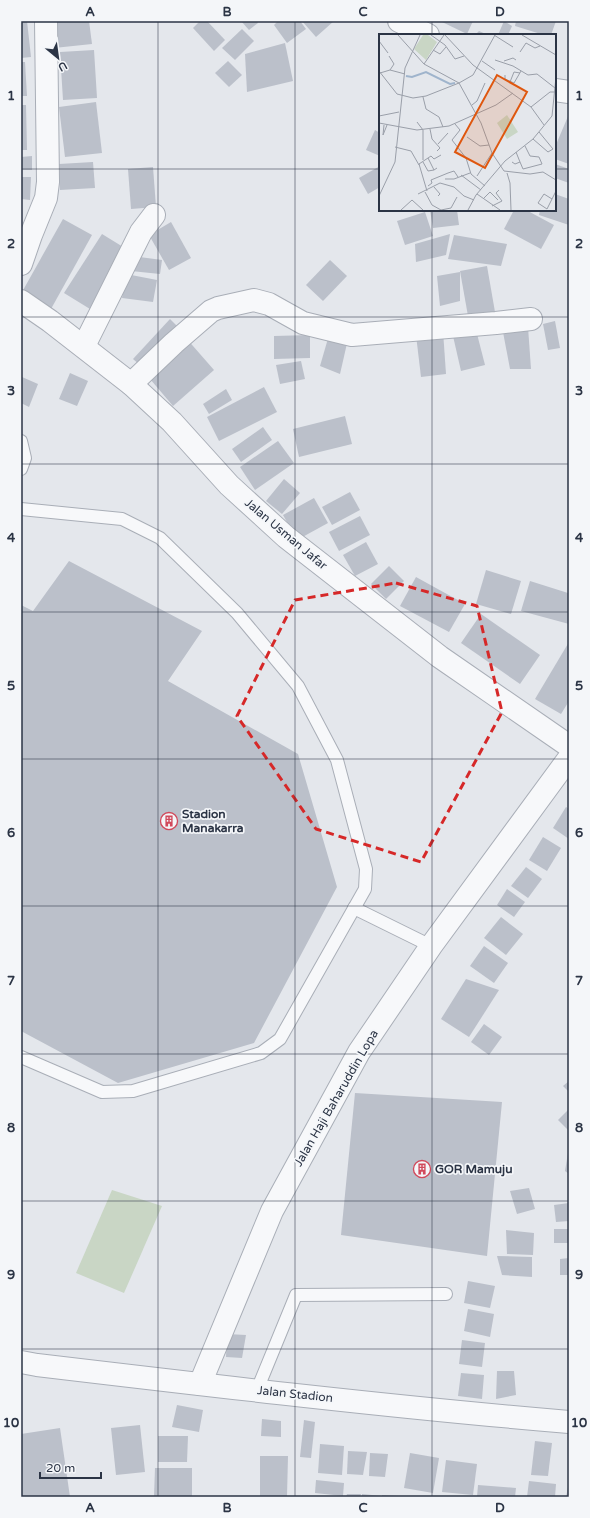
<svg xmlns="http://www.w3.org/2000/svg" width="590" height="1518" font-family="'Varela Round',sans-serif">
<rect width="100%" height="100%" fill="#e4e7ec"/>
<path fill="#c9d6c5" d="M112,1190L162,1206L124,1293L76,1273Z"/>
<g fill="#bbc0ca">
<path d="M21,21H27L31,57L21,58Z"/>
<path d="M51,21H89L92,44L54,48Z"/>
<path d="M200,21H207L225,40L214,51L193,28Z"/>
<path d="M241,21H257L258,23L249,30Z"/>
<path d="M278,21H300L306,29L287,43L274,25Z"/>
<path d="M302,21H334L316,37Z"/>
<path d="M440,21H473L467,34Z"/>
<path d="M504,21L512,26L508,35H498Z"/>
<path d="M516,21H556L551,35H544L515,26Z"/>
<path d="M242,29L254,41L235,60L222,48Z"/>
<path d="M479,31L488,35H475Z"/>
<path d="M285,43L293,81L247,92L245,54Z"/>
<path d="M94,50L97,98L63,100L60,52Z"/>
<path d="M228,61L242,75L229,87L215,73Z"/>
<path d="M21,62H25L27,96H21Z"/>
<path d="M96,102L102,153L65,157L59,107Z"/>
<path d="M21,105H26L27,150H21Z"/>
<path d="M569,114V164L555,159V147Z"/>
<path d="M375,130L380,133V156L366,150Z"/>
<path d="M32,156V170H21V157Z"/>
<path d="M93,162L95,188L60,190L59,164Z"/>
<path d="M555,164L569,169V183L555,178Z"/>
<path d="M380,166V187L368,194L359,178Z"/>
<path d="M153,167L156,207L131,209L128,169Z"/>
<path d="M21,177H31L30,200L21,199Z"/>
<path d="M555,194L569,199V225L539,215L540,210H555Z"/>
<path d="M430,210H457L459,225L433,228Z"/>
<path d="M514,210H526L554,225L541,249L504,229Z"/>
<path d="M425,212L433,236L405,245L397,221Z"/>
<path d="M63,219L92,235L51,309L22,292Z"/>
<path d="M171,222L191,258L169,270L149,235Z"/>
<path d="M102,234L128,250L90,309L64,293Z"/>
<path d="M450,234L446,255L416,262L415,244Z"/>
<path d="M454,235L507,244L501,266L448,259Z"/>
<path d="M132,256L162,260L160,274L131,271Z"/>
<path d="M330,260L347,276L323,301L306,285Z"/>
<path d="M487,266L495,312L468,316L460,271Z"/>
<path d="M460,272V301L440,306L437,276Z"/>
<path d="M126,274L157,280L153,302L122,298Z"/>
<path d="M170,319L178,327L141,366L133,359Z"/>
<path d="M555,321L560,348L548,350L543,324Z"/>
<path d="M528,327L531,369H510L503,332Z"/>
<path d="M476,330L485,365L461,371L453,336Z"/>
<path d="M443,331L446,374L421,377L416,335Z"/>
<path d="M310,335V358L274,359V336Z"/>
<path d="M329,335L348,339L340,374L320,366Z"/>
<path d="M186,338L214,370L173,406L145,373Z"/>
<path d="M301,361L305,379L280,384L276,365Z"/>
<path d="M70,373L88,381L77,406L59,399Z"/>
<path d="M22,377L38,384L29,407L21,403Z"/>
<path d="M264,387L277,412L219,441L207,417Z"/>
<path d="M226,389L232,400L209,414L203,404Z"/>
<path d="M345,416L352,444L299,457L293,429Z"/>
<path d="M263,427L272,440L241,462L232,449Z"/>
<path d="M278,441L294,463L255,490L240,467Z"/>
<path d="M284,479L300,493L282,514L266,501Z"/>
<path d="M350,492L360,510L332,525L322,507Z"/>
<path d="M314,498L328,523L297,540L283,515Z"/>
<path d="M360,516L370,535L339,551L329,532Z"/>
<path d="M366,542L378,564L355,576L343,555Z"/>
<path d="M69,561L202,631L168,681L298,754L337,887L254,1043L118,1083L21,1031V605L33,611Z"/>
<path d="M389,566L404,581L386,599L371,584Z"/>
<path d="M486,570L521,581L511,614L476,604Z"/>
<path d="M416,577L465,604L449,632L400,606Z"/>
<path d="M530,581L568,593L569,624L521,611Z"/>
<path d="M481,614L540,655L520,684L461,643Z"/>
<path d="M569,642V701L561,714L535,699Z"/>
<path d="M566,807L569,809V839L553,828Z"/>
<path d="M543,837L561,848L547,871L529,860Z"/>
<path d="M526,867L542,879L528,898L511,886Z"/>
<path d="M507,889L525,902L514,917L497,905Z"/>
<path d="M501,917L523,934L506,955L484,938Z"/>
<path d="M484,946L508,963L494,983L470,966Z"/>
<path d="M466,979L499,990L469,1037L441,1019Z"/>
<path d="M484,1024L502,1037L489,1055L471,1042Z"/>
<path d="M569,1081V1092L563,1086Z"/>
<path d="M355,1093L502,1102L487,1256L341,1235Z"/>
<path d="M569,1109V1131L558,1120Z"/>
<path d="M568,1153H569V1174L565,1171Z"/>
<path d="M529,1188L535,1209L517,1214L510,1191Z"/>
<path d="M569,1203V1221L556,1222L554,1205Z"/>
<rect x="554" y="1229" width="15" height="14"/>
<path d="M506,1230L534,1233L533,1255L507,1254Z"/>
<path d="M497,1256L532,1257V1277L502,1275Z"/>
<path d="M569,1258V1275H560V1259Z"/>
<path d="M468,1281L495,1286L490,1308L464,1303Z"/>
<path d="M468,1309L494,1314L490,1337L464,1331Z"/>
<path d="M227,1334L246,1335L242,1358L226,1357Z"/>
<path d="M462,1340L485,1343L482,1367L459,1364Z"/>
<path d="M497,1371H514L516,1395L496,1399Z"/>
<path d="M461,1373L484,1375L482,1399L458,1396Z"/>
<path d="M177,1405L203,1410L199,1432L172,1427Z"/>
<path d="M262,1419L281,1421V1437L261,1436Z"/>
<path d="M304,1420L315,1422L311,1458L300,1457Z"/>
<path d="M140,1425L145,1472L116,1475L111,1428Z"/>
<path d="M60,1428L70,1497H21V1434Z"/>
<path d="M158,1436H188L187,1462H158Z"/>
<path d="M535,1441L552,1443L548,1476L531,1475Z"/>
<path d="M320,1444L344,1446L342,1475L318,1473Z"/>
<path d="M348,1451L367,1452L363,1475L347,1474Z"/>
<path d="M370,1453L388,1454L385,1477L369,1476Z"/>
<path d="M410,1453L439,1458L433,1493L404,1488Z"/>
<path d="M260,1456H288L287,1496H260Z"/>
<path d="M446,1460L477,1464L473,1495L442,1492Z"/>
<path d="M155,1468H192V1497H154Z"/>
<path d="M316,1480L344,1483L343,1496L315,1493Z"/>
<path d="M529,1481L556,1484L555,1497H527Z"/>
<path d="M478,1485L516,1488L515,1497H477Z"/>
<path d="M568,1487L569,1497H566Z"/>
<path d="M347,1494H361L360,1497H346Z"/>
<path d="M362,1494L382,1496V1495L399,1496V1497H362Z"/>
</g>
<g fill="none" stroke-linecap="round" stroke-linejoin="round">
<g stroke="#a9aeb7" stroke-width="14">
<g id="lane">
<path d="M21,441L25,458L21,469"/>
<path d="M21,509L122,519L160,538L237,613L298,686L337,760L366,869L365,889L280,1039L261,1053L133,1091L102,1092L21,1057"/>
<path d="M354,908L431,946"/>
<path d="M257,1390L296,1295L446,1294"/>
</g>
</g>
<g stroke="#a9aeb7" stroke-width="24">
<g id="street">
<path d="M399,21L428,35"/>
<path d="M555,90L569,92"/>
<path d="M21,264L31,235L46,198L48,182L46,21"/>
<path d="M21,301L50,321L131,384L172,422L229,485L286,537L440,657L569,746"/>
<path d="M84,346L141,232L154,215"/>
<path d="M131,384L174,343L211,311L218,308L254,300L269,304L303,323L352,335L496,323L531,319"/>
<path d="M21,1362L37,1365C214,1386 391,1407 569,1422"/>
<path d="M200,1384L272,1211L359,1052L431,946L569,758"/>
</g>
</g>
<use href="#lane" stroke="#f7f8fa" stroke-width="12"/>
<use href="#street" stroke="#f7f8fa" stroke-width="22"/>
</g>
<path fill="none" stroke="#d62828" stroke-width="3" stroke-dasharray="8 5" stroke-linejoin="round" d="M396,583L477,606L502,712L421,862L316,829L237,716L295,600Z"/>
<path fill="none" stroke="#2b3445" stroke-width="1" stroke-opacity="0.55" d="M158,21V1497M295,21V1497M432,21V35M21,169H380M555,169H569M432,210V1497M21,317H569M21,464H569M21,612H569M21,759H569M21,906H569M21,1054H569M21,1201H569M21,1349H569"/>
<defs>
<g id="building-ring" transform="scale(0.9)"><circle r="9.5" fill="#f4f6f9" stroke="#d1495b" stroke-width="1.5"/><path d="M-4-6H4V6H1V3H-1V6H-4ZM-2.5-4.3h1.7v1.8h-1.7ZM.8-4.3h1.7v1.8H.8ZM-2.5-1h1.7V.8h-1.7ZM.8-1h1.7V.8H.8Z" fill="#d1495b"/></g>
</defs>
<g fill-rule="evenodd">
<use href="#building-ring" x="169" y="821"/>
<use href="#building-ring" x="422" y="1169"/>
</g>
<g text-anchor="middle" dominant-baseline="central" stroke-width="3.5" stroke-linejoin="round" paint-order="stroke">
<g font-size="12" fill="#2b3445" stroke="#f4f6f9">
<text transform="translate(286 534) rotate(40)">Jalan Usman Jafar</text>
<text transform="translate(336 1098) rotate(-60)">Jalan Haji Baharuddin Lopa</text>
<text transform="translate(295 1394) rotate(6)">Jalan Stadion</text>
</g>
<g font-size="12" font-weight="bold" fill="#2b3445" stroke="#f4f6f9" text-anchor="start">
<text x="182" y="814">Stadion<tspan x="182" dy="14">Manakarra</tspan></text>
<text x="435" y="1169">GOR Mamuju</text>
</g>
</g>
<g transform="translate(379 34)">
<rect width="177" height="177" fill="#e4e7ec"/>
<path d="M44,1H49L58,8L47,26L35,15ZM128,81L139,98L128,105L118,89Z" fill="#c9d6c5"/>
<path fill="none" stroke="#9fb4cc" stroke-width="2" d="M27,42L33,43L47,38L71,50L76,49"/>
<path fill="none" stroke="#9a9fa9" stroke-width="1" d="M19,1L45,30L80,49L102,89L113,119L125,137L151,140L164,138L177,146M52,1L66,11L76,25L85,22M66,1L94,31L152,73L165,91M115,1L134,13M143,1L177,21M0,7L9,19M54,16L61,20L67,13M141,18L147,9L156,14L161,12M10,22L15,30L11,36M116,26L134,32L149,41L158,40L176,54M103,27L116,36M125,27L134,24L137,26M45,30L65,1M0,37L18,60L34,64L47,62L80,49L94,41L116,1M1,39L11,36L26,40M126,41V45L135,49L142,37M131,48L135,38L141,39M44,63L47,75L60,83L64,93M93,71L98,67L106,49M152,73L171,58H176M0,82L20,78M38,88L44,96V126M0,89L38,96L70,92L117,71L134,59M76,90L81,96L73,106L87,124L92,140L106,152M5,91L4,101L8,91M51,95L53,105L61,114L58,117M88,103L101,112L110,111M154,105L169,118L174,115L160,98M59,110L69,99M16,113L32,117L40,131M49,124L55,136L58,134M44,128L49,137L55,136M133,128L136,130L141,128L137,118M141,128L144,135L163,130L160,123L151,122L146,112M128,139L131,149L132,176M82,141L102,156M98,142L113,119M66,145H75L91,139M49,152L53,149L52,146L69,139L75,137L79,143M55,153L61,160L59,162M48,157L40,130L52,122L55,125L62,121M46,158L53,171L62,176L72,174L78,163M39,160L61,149L75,153L85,162L95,166M98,160L121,176M0,162L16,128L26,34L41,1M104,165L111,158L119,166M173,165L165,160L159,169L168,175L177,157M113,172L123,167L117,159L120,156M22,176L33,166L44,176M89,176L97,161L126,127L154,105L173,82L177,43"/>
<path fill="#df570f" fill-opacity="0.15" stroke="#df570f" stroke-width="2" d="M118,41L148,58L106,134L76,118Z"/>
<rect width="177" height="177" fill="none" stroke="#2b3445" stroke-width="2"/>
</g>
<rect width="590" height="1518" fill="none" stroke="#f4f6f9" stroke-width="44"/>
<g transform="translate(58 58) rotate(151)" stroke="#f4f6f9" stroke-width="3" paint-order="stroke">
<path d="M0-3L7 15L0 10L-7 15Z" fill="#2b3445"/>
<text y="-6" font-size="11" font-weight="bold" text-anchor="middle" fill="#2b3445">U</text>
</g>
<path d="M40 1472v6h61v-6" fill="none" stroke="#2b3445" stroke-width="2"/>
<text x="46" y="1472" font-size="12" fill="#2b3445" stroke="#f4f6f9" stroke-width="3" paint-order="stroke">20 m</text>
<rect x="22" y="22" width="546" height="1474" fill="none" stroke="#2b3445" stroke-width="1.5"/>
<g font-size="13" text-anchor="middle" font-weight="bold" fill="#2b3445">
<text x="90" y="16">A</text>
<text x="227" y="16">B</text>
<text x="363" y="16">C</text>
<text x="500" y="16">D</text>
<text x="11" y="100">1</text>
<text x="579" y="100">1</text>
<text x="11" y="248">2</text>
<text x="579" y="248">2</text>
<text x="11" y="395">3</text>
<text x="579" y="395">3</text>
<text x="11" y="542">4</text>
<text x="579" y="542">4</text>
<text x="11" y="690">5</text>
<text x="579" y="690">5</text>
<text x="11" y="837">6</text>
<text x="579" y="837">6</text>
<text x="11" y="985">7</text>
<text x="579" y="985">7</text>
<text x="11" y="1132">8</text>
<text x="579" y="1132">8</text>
<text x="11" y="1279">9</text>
<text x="579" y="1279">9</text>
<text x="11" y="1427">10</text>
<text x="579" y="1427">10</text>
<text x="90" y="1512">A</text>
<text x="227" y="1512">B</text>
<text x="363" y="1512">C</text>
<text x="500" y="1512">D</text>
</g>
</svg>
